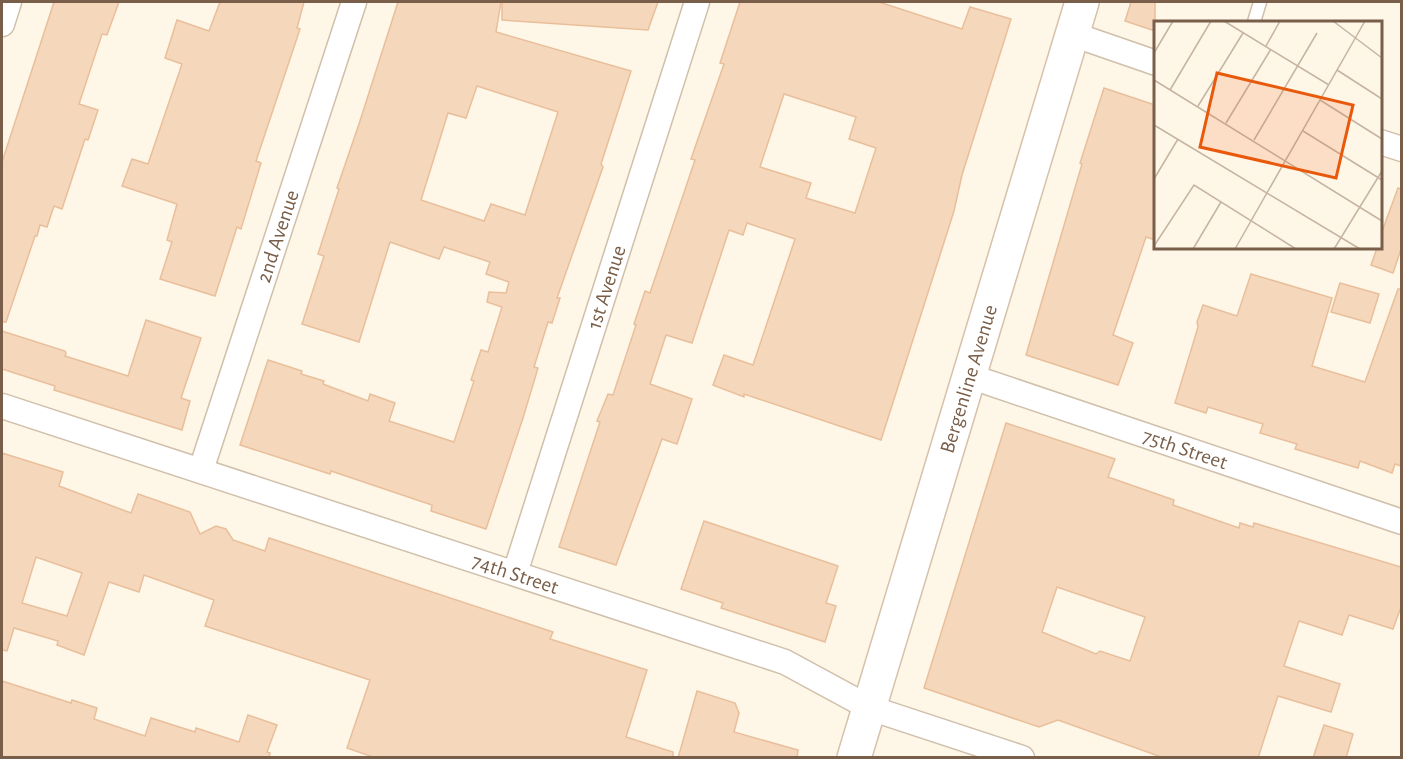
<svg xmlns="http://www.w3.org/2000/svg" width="1403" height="759" font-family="'Alegreya Sans',sans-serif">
<rect width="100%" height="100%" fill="#fef6e6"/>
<g fill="#f5d7bc" stroke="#e9bf9b" stroke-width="1.5" fill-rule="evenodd">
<path d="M54,2H119L107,35L102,34L79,104L98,110L88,140L85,139L62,209L54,206L47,227L40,225L37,236H35L6,322H2V162Z"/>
<path d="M220,2H304L297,28L300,29L256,161L261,163L241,229L237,227L215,296L160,279L172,242L167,240L177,204L122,186L132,159L148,164L182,64L165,58L177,20L209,31Z"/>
<path d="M398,2H501L496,32L631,71L601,164L603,167L557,298H560L552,323L548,322L534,367L538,368L523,418L486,529L431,511L432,505L331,471L330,474L240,445L268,360L302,371L301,374L324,381L323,384L368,401L370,394L395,403L389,421L454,442L474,381L471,380L481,350L488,352L502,307L487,302L489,292L506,293L509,282L486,274L490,262L444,247L439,259L390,242L359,342L302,324L324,256L318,254L339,189L337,188L359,124ZM477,86L558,112L525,215L491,204L484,221L421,200L448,113L466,118Z"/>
<path d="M502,2H658L648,30L502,20Z"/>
<path d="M740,2H879L962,29L970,7L1011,19L962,175L954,211L881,440L744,394V397L713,385L724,355L753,365L795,239L747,223L743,235L729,230L692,343L666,335L650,384L692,399L677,444L662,439L616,565L559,547L600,422L597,421L608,394L613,395L636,325L634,324L645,291L650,293L695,160L691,159L724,64L720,63ZM784,94L856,117L849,139L876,148L855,213L806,198L811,183L760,167Z"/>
<path d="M1131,2H1155V31L1125,21Z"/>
<path d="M1104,88L1155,105V240L1146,237L1113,335L1133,343L1118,385L1026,355L1082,164L1080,163Z"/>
<path d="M1398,188L1401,189V249L1393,273L1371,265L1377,248H1380V237Z"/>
<path d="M1251,274L1332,298L1312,366L1365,382L1398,289H1401V466L1395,464L1392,473L1360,461L1358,468L1295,449L1297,444L1260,433L1263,424L1208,407L1206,413L1175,403L1198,327L1197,322L1203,305L1237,316Z"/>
<path d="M1340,283L1379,294L1370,323L1331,312Z"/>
<path d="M146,320L201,338L181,398L190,401L182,430L54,390L55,386L2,369V331L65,351L66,353L65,356L128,376Z"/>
<path d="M1006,423L1115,459L1108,477L1174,500L1173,505L1239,528L1240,523L1253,527L1254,523L1401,567V607L1393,629L1349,615L1342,635L1299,621L1284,666L1340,684L1331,712L1278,696L1258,758H1164L1058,720L1039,727L924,688ZM1057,587L1145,617L1130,661L1100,651L1096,654L1042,632Z"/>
<path d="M2,453L63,472L59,486L131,513L138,494L190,512L200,534L216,526L226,529L233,540L265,551L269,538L553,632L550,639L647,670L626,737L673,752V758H376L347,748L370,680L205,626L214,600L144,575L139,592L109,582L84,655L57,645L58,641L14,628L7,651L2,650ZM36,557L82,573L67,616L22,603Z"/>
<path d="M704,521L838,566L826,603L836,606L825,642L721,608L723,603L681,589Z"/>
<path d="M2,681L71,703L72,700L97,708L94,719L145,736L151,718L195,732L196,728L239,742L248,715L277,725L267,752L270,753L269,758H2Z"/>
<path d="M697,691L735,703L739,713L734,732L798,750L797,758H678Z"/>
<path d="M1324,725L1353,734L1346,758H1313Z"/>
</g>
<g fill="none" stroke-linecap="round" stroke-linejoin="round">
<g stroke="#d0bfab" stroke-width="15">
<path id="lane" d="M1254,22L1260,2"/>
</g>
<g stroke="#d0bfab" stroke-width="27">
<g id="street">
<path d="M2,24L9,2"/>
<path d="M1072,34L1156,63"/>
<path d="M1380,142L1402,149"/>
<path id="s1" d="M969,376L1402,522"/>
<path id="s2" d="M2,406L785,662L870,708L1022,758"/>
<path id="s3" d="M201,470L354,2"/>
<path id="s4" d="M515,573L697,2"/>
</g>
</g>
<g stroke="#d6c1ab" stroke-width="36">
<g id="secondary">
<path id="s5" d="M854,758L1082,2"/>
</g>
</g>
<use href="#lane" stroke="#fff" stroke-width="12"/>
<use href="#street" stroke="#fff" stroke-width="24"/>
<use href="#secondary" stroke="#fff" stroke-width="33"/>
</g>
<g text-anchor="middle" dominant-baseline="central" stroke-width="6" stroke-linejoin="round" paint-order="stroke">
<g font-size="21" fill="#795e49" stroke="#fffaed">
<text stroke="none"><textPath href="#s3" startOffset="246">2nd Avenue</textPath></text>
<text stroke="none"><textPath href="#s4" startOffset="300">1st Avenue</textPath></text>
<text stroke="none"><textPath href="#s5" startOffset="396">Bergenline Avenue</textPath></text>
<text stroke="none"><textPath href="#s1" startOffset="228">75th Street</textPath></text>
<text stroke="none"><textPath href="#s2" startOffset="540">74th Street</textPath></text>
</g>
</g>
<g transform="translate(1154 21)">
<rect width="228" height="228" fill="#fef6e6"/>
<path fill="none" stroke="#c5b4a2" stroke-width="1.5" d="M70,0L175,64M179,0L228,37M112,25L126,0M0,32L19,0M183,49L228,78M0,59L228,200M16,69L57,0M166,79L228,118M44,85L89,12M72,102L117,28M0,104L206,228M149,110L228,159M100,119L163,12M0,158L24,118M0,225L40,164L142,228M39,228L67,181M81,228L211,0M180,228L228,150"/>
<path fill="#e8590c" fill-opacity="0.15" stroke="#e8590c" stroke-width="3" d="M63,52L199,84L182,157L46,126Z"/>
<rect width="228" height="228" fill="none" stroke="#795e49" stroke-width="3"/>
</g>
<rect width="1403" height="759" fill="none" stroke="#795e49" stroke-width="6"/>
</svg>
